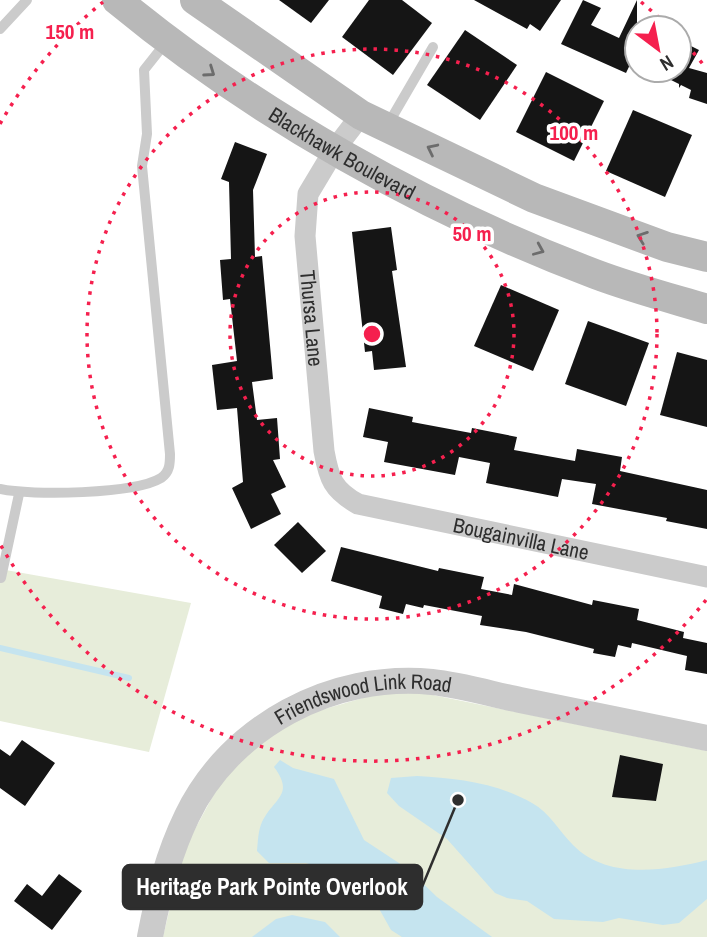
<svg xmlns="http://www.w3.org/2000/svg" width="707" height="937" font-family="'Archivo Narrow',sans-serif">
<rect width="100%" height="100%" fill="#fff"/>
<g fill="#e7edda">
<path d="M0,569L191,603L149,752L0,721Z"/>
<path d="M387,691L428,694L707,751V937H163L183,851L220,783L256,745L304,715Z"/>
</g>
<g fill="#c5e4ef">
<path d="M280,760L293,768L334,779L364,840L408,869L437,897L492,937H402L391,930L372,896L346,875L306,863H269L257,851C258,841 258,831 262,822C274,798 295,795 274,767Z"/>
<path d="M417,776C456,778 498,783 532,803C550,813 559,831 573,845C607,880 665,871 707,860V899L679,923L663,925L619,918L603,922L554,919L527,901L507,898L495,893L447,839L399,806L387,793L391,778Z"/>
<path d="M292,915L325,922L340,937H252L276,919Z"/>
</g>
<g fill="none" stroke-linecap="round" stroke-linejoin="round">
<path stroke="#c5e4ef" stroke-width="6" d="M0,648L129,678"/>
</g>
<g fill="#151515">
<path d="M279,0H329L311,23Z"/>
<path d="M369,0H402L432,23L393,75L342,37Z"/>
<path d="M474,0H561L540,31L530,24L527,29Z"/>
<path d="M583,0L601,8L591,25L619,38L637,0V50L626,73L561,44Z"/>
<path d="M465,30L517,65L480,120L427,85Z"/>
<path d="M679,40L699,50L689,68L707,73V104L689,98L691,90L681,85L679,88V84L651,70H679Z"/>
<path d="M546,72L604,101L574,161L516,132Z"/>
<path d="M633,110L692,135L665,197L606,171Z"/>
<path d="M235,142L267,154L253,190L255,257L262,256L273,379L252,382L257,420L277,418L280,459L273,460L286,487L271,494L281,514L251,529L232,488L243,482L237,408L217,410L212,365L237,361L230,299L223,300L220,260L231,259L229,182L221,179Z"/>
<path d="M391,227L397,270L392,271L406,367L374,370L372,351L365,352L352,232Z"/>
<path d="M501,285L559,310L533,371L474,346Z"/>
<path d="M588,321L649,343L626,406L565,384Z"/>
<path d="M677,352L707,360V427L660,415Z"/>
<path d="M369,408L413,417L412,422L471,433L472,428L517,437L514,450L575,461L577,449L622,457L620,471L707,490V529L666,521L667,518L592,504L596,484L562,479L558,497L486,483L490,463L459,457L455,475L384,462L388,442L363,437Z"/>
<path d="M298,522L326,551L302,573L274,545Z"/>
<path d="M341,547L438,571L439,568L484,577L481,589L512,595L514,584L592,605L593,600L639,609L637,620L684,632L683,638L707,643V674L685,670L687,656L632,643L631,648L618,645L615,657L593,653L594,649L526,632L480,625L482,616L424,605L423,608L406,604L403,614L379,608L382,596L331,581Z"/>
<path d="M22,740L55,763L25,806L0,788V749L10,756Z"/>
<path d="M620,755L663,764L656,801L612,797Z"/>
<path d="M59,874L82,891L52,930L14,901L27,884L42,896Z"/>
</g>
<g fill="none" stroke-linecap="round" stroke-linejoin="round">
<g stroke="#cbcbcb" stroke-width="10">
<path d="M0,29L27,0"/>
<path d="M387,126L433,47"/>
<path d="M0,489C31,496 135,494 161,478C170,472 170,463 170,454L142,166L147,134L144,70L167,41"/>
<path d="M1,578L19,494"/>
</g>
<path stroke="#cbcbcb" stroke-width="21" id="s1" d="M361,115L335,149L308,194L305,236L324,451C329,479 333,490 358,504L707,577"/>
<path stroke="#cbcbcb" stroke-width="26" id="s2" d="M150,937C158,895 168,855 187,816C230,726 333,672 432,682C461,685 491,694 520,700C582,713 645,725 707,738"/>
<g stroke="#b8b8b8" stroke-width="30">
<path id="s3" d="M117,0C255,114 428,211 595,274C632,288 670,298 707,309"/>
<path d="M195,0L361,115L534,198L667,247L707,257"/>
</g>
</g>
<defs><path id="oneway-chevron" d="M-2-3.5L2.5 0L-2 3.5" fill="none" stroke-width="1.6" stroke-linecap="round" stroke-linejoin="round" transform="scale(1.75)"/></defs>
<g stroke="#6c6c6c">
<use href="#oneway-chevron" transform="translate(210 72) rotate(35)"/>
<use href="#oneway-chevron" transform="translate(432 149) rotate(-154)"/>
<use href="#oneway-chevron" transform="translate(642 237) rotate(-160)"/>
<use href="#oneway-chevron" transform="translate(539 250) rotate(23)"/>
</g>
<g fill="none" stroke="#f5204e" stroke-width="3.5" stroke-dasharray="3.5 7">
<circle cx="372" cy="334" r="142"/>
<circle cx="372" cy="334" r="285"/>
<path d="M706 600A427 427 0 0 1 0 544M0 124A427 427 0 0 1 103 2M641 2A427 427 0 0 1 669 27M679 37A427 427 0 0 1 706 68"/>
</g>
<g text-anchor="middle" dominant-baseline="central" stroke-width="7" stroke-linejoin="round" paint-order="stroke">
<g font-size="21" fill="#2e2e2e" stroke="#fff">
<text stroke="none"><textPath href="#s3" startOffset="273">Blackhawk Boulevard</textPath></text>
<text stroke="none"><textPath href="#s1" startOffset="220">Thursa Lane</textPath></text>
<text stroke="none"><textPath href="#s1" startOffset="586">Bougainvilla Lane</textPath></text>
<text stroke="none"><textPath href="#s2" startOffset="352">Friendswood Link Road</textPath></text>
</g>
</g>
<circle cx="372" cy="334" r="10" fill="#f5204e" stroke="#fff" stroke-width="3.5"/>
<g font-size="21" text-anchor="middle" font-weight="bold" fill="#f5204e" stroke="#fff" stroke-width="7" stroke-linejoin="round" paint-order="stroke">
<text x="70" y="39">150 m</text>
<text x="574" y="140">100 m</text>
<text x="472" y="241">50 m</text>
</g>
<path fill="none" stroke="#2e2e2e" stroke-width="2.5" d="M458 800L422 887"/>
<circle fill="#2e2e2e" stroke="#fff" stroke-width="2.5" cx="458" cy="800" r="7"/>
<rect fill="#2e2e2e" stroke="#2e2e2e" stroke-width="2.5" x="123" y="865" width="299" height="44" rx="7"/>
<g font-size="23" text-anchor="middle" font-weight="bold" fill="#fff">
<text x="272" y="895">Heritage Park Pointe Overlook</text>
</g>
<g transform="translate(658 49) rotate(148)"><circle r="33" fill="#ffffff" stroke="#ababab" stroke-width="2"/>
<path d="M0-5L12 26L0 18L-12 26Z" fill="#f5204e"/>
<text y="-10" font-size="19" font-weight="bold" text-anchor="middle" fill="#2e2e2e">N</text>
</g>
</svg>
